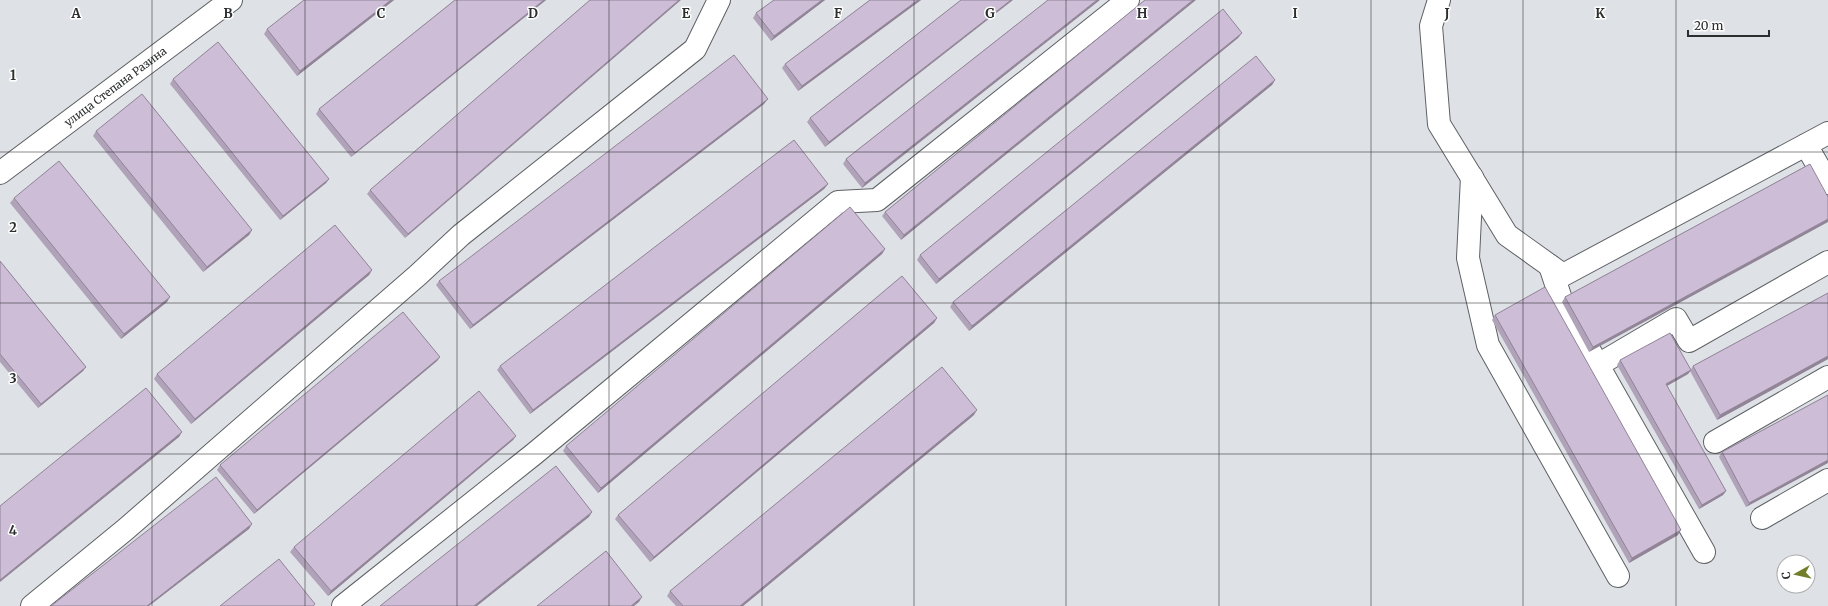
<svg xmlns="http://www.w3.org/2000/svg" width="1828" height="606" font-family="Merriweather,serif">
<rect width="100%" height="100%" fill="#dee1e5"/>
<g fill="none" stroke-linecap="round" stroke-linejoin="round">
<g stroke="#5e6164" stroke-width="24">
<g id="minor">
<path d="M1439,0L1431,26L1439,124L1507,235L1563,275L1828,133"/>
<path d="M1806,145L1828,183"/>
<path id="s1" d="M0,173L231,0"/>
<path d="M1472,177L1468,258L1488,345L1618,576"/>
<path d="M1550,266L1562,302L1704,552"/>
<path d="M1598,365L1676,319L1689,341L1828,262"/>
<path d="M1715,442L1828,377"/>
<path d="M1762,518L1828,480"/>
<path d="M32,606L126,529L418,275L461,235L695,49L719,0"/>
<path d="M343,606L534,454L838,202L877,200L1128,0"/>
</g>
</g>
<use href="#minor" stroke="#fff" stroke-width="22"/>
</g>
<g fill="#b0a3b9">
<path d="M394,0L297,76L264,34L267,29Z"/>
<path d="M455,0H546L351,157L316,114L319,109Z"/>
<path d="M590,0L405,238L367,194L370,190Z"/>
<path d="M774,0H825L771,41L753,18L756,13Z"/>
<path d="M870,0H921L798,91L782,68L785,64Z"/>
<path d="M961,0L825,147L807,122L810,118Z"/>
<path d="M1048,0L862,188L843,164L846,159Z"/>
<path d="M1145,0L901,240L882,216L885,212Z"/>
<path d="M1242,33L1238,38L936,284L917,260L920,255Z"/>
<path d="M173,79L329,179L326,183L280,220L170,84Z"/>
<path d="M1275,80L1272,85L969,331L950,307L953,302Z"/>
<path d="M764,104L470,329L436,285L439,281Z"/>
<path d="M96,131L252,230L249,235L203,272L93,136Z"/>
<path d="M1810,164L1589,352L1562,302L1565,297Z"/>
<path d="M828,184L824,189L530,414L497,370L500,366Z"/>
<path d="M14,198L167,302L121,339L10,203Z"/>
<path d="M885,249L882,254L598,493L563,451L566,446Z"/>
<path d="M0,261L86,367L83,371L38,408L0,362Z"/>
<path d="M372,270L369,275L191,424L154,379L157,374Z"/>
<path d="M1828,293V359L1717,420L1690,371L1693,366Z"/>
<path d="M1495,315L1678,535L1629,563L1492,320Z"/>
<path d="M937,318L934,323L650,562L615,519L618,515Z"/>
<path d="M440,357L437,361L254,514L217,470L220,465Z"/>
<path d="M1620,360L1691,370L1688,374L1667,386L1726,491L1723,495L1699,509L1617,365Z"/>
<path d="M1828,395L1746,507L1719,457L1722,452Z"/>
<path d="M974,415L743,606H676L667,596L670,591Z"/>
<path d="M516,436L513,440L328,596L290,552L294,547Z"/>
</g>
<g fill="#908496">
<path d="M391,0H394L297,76L300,71Z"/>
<path d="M544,0H546L351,157L355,153Z"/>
<path d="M679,0H681L405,238L408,234Z"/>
<path d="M822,0H825L771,41L774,36Z"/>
<path d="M918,0H921L798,91L802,86Z"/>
<path d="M1011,0H1013L825,147L829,142Z"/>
<path d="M1097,0H1100L862,188L865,183Z"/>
<path d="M1193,0H1196L901,240L904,235Z"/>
<path d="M1242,33L1238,38L936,284L939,279Z"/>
<path d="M1275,80L1272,85L969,331L972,326Z"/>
<path d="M768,99L764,104L470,329L473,325Z"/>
<path d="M329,179L326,183L280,220L283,216Z"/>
<path d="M828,184L824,189L530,414L533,410Z"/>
<path d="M1828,219V222L1589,352L1593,347Z"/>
<path d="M252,230L249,235L203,272L207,267Z"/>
<path d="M885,249L882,254L598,493L601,488Z"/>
<path d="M372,270L369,275L191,424L195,419Z"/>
<path d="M170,297L167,302L121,339L124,334Z"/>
<path d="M937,318L934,323L650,562L654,557Z"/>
<path d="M1828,356V359L1717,420L1720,415Z"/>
<path d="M440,357L437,361L254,514L257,510Z"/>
<path d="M86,367L83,371L38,408L41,404Z"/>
<path d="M1691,370L1688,374L1663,388L1666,384Z"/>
<path d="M977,410L974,415L743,606H740Z"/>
<path d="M182,432L179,437L0,582V580Z"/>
<path d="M516,436L513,440L328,596L331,591Z"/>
<path d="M1828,460V463L1746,507L1749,503Z"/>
<path d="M1726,491L1723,495L1699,509L1702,505Z"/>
<path d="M592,512L589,517L477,606H474Z"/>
<path d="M252,524L249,529L149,606H147Z"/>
<path d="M1681,530L1678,535L1629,563L1632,558Z"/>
<path d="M642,597L639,602L634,606H631Z"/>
</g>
<g fill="#cdbdd7" stroke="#908496">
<path d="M304,0H391L300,71L267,29Z"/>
<path d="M455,0H544L355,153L319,109Z"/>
<path d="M590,0H679L408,234L370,190Z"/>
<path d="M774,0H822L774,36L756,13Z"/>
<path d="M870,0H918L802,86L785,64Z"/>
<path d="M961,0H1011L829,142L810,118Z"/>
<path d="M1048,0H1097L865,183L846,159Z"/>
<path d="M1145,0H1193L904,235L885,212Z"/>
<path d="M1223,9L1242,33L939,279L920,255Z"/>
<path d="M218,42L329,179L283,216L173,79Z"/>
<path d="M734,55L768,99L473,325L439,281Z"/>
<path d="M1256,56L1275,80L972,326L953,302Z"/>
<path d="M142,94L252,230L207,267L96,131Z"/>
<path d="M794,140L828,184L533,410L500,366Z"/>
<path d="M59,161L170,297L124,334L14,198Z"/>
<path d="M1810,164L1828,197V219L1593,347L1565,297Z"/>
<path d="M850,207L885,249L601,488L566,446Z"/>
<path d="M335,225L372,270L195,419L157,374Z"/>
<path d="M0,261L86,367L41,404L0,354Z"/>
<path d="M902,276L937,318L654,557L618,515Z"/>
<path d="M1545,287L1681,530L1632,558L1495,315Z"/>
<path d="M1828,293V356L1720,415L1693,366Z"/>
<path d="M403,312L440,357L257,510L220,465Z"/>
<path d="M1670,333L1691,370L1666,384L1726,491L1702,505L1620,360Z"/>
<path d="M942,367L977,410L740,606H683L670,591Z"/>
<path d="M146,388L182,432L0,580V506Z"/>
<path d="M479,391L516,436L331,591L294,547Z"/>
<path d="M1828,395V460L1749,503L1722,452Z"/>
<path d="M556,466L592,512L474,606H380Z"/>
<path d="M216,477L252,524L147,606H51Z"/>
<path d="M606,551L642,597L631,606H537Z"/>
<path d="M279,559L315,604L313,606H220Z"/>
</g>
<path fill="none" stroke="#2b2d2e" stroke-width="1" stroke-opacity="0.55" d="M152,0V606M305,0V606M457,0V606M609,0V606M762,0V606M914,0V606M1066,0V606M1219,0V606M1371,0V606M1523,0V606M1676,0V606M0,152H1828M0,303H1828M0,454H1828"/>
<g text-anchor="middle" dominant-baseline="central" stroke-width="3" stroke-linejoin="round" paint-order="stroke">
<g font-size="11" fill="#2b2d2e" stroke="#fff">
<text stroke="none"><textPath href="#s1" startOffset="144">улица Степана Разина</textPath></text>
</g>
</g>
<g font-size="13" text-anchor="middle" font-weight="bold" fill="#2b2d2e" stroke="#fff" stroke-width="3" stroke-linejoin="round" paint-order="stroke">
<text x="76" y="18">A</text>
<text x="228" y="18">B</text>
<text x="381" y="18">C</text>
<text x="533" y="18">D</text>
<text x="686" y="18">E</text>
<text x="838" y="18">F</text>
<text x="990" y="18">G</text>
<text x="1142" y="18">H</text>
<text x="1295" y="18">I</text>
<text x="1447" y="18">J</text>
<text x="1600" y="18">K</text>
<text x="13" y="80">1</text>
<text x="13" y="232">2</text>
<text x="13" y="383">3</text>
<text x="13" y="535">4</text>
</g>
<g transform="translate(1796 574) rotate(262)"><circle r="19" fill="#ffffff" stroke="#aaabab"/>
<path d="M0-3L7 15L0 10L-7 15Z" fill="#737e2a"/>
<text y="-6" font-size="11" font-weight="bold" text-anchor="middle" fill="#2b2d2e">С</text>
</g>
<path d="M1688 30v6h81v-6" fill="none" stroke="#2b2d2e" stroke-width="2"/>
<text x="1694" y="30" font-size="12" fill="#2b2d2e" stroke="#ffffff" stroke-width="3" paint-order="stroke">20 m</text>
</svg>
